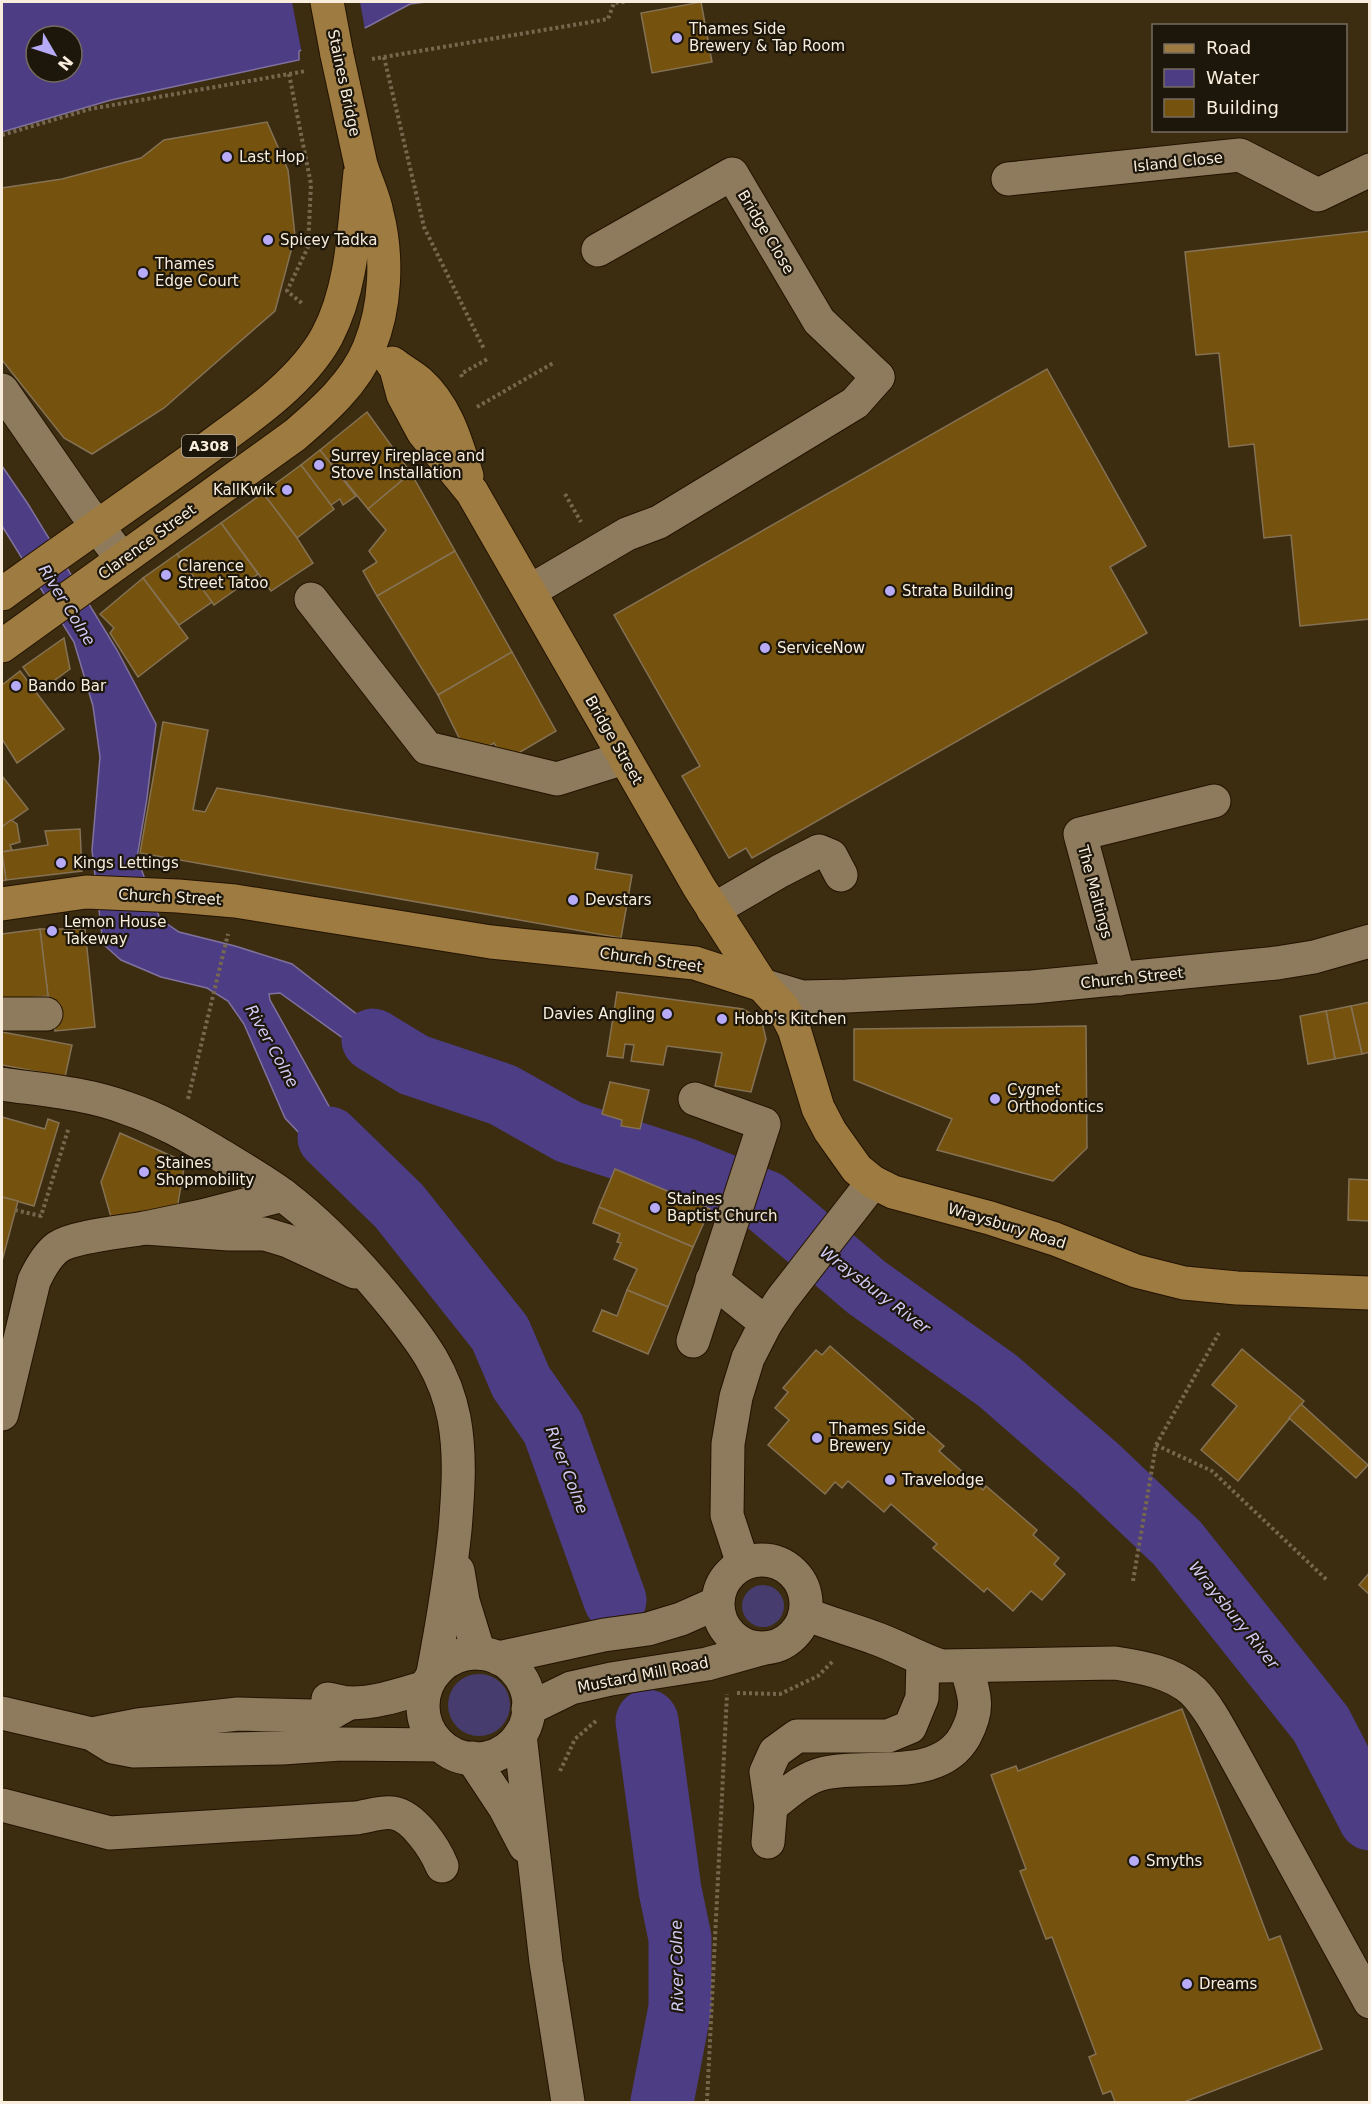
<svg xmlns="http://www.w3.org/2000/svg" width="1371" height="2104" font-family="'DejaVu Sans',sans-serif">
<rect width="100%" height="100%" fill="#3c2c10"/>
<g fill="#463d6e">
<circle cx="763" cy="1606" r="21"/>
<circle cx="479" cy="1705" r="31"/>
</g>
<g fill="#4c3d84" stroke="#80729f" stroke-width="1.5" fill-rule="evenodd">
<path d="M2,2H426L410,4L367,27L299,51V60L111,100L2,132ZM36,36H72V72H36Z"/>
<path d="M2,466L28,504L117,650L156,724L147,798L137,858L160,919L179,932L235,946L292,964L389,1039L420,1056L449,1064V1095L368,1056L280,993L269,994L270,1000L330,1108L348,1135L375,1158L399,1186L380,1219L285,1118L244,1024L228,1001L207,988L161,977L121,960L103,944L92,850L100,757L93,706L74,642L2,526Z"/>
</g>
<path fill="#3c2c10" d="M292,2H360L365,30L302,54Z"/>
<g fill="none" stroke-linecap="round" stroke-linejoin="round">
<g stroke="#4c3d84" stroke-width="63">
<path d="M373,1040L414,1065L503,1095L569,1132L684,1169L766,1202L866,1287L998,1381L1098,1468L1177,1543L1321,1724L1370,1819"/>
<path d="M329,1138L399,1206L500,1333L521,1382L553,1428L615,1600"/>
<path d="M647,1721L670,1890L680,1938V2008L662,2102"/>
</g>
</g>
<g fill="#75520d" stroke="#857255" stroke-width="1.5">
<path d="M701,2L712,62L652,73L641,13Z"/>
<path d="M267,122L288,170L295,236L275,311L164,408L92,454L64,438L2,360V188L62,179L141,158L164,140Z"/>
<path d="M1370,231V619L1300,626L1291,535L1264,538L1254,444L1229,447L1219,353L1196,355L1185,252Z"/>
<path d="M1047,369L1146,546L1110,567L1147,633L752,858L746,848L729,858L682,776L700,766L614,615Z"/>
<path d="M367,412L411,473L368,509L320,450Z"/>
<path d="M320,450L356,496L343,505L340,499L331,505L301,465Z"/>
<path d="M301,465L334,509L297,538L263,493Z"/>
<path d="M411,473L455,551L377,596L363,571L377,562L369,551L386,530L368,509Z"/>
<path d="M263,493L297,538L313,563L271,591L221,523Z"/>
<path d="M221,523L258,574L214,605L177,554Z"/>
<path d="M455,551L512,652L438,695L377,596Z"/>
<path d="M177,554L212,602L179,625L143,578Z"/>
<path d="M143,578L188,638L138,677L110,633L114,628L100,614Z"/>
<path d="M64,638L70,669L40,691L23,667Z"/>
<path d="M512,652L556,731L505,761L494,743L469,758L438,695Z"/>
<path d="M20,671L64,729L17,763L2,739V685Z"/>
<path d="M163,722L208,730L193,810L205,812L217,788L598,853L595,869L632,875L621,938L140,853Z"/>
<path d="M2,776L28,809L2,827Z"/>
<path d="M11,820L17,824L20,842L10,845L12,850L2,852V827Z"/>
<path d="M80,829L82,871L6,880L2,852L48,845L45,831Z"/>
<path d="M2,852L6,880L2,881Z"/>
<path d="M40,929H85L95,1027L55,1031L48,996Z"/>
<path d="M40,929L48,996L2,1001V934Z"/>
<path d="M617,992L743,1009L755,1016L762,1022L766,1039L751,1092L715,1086L722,1053L667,1046L663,1065L631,1061L634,1045L625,1044L623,1058L607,1056Z"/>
<path d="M1370,1002V1052L1362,1054L1351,1006Z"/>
<path d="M1351,1006L1362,1054L1335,1059L1326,1011Z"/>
<path d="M1326,1011L1335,1059L1308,1064L1300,1016Z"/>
<path d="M1086,1026L1087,1148L1053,1181L937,1150L952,1119L854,1080V1029Z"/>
<path d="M2,1032L72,1045L65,1077L2,1065Z"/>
<path d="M610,1082L649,1090L640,1129L621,1126L622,1120L602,1114Z"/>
<path d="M2,1117L45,1129L48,1119L59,1123L34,1206L2,1197Z"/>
<path d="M120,1133L185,1162L177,1209L111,1217L101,1182Z"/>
<path d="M615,1169L710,1209L693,1247L599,1207Z"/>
<path d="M1349,1179L1370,1180V1221L1348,1220Z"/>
<path d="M2,1197L18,1201L2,1261Z"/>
<path d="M599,1207L693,1247L668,1307L627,1290L637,1269L614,1259L621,1243L617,1242L620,1234L593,1223Z"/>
<path d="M627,1290L668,1307L648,1354L593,1331L602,1310L617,1316Z"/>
<path d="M830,1346L944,1446L939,1451L983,1490L986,1486L1037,1530L1033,1535L1059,1558L1054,1564L1065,1574L1042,1600L1031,1591L1013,1611L987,1588L984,1592L933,1548L937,1544L891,1504L884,1512L848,1481L842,1488L835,1482L825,1494L768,1445L789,1420L775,1408L788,1392L783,1388L816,1350L822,1355Z"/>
<path d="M1242,1349L1304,1401L1238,1481L1201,1450L1237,1406L1212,1385Z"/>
<path d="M1301,1404L1368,1465L1356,1478L1289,1418Z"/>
<path d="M1370,1572V1595L1359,1585Z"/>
<path d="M1182,1709L1269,1940L1280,1936L1322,2049L1184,2102H1115L1111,2091L1103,2094L1089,2057L1096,2054L1052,1937L1046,1939L1020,1871L1026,1869L991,1775L1016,1766L1018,1771Z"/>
</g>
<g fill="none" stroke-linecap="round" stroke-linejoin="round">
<g stroke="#231300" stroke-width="35">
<g id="minor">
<path d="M1008,179L1240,155L1318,195L1370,170"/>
<path d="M598,250L732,174L819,321L878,377"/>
<path d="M2,390L85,510L122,559"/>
<path d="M530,591L627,534L659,522L855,403L878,377"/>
<path d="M311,599L427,748L557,779L624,758"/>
<path d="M713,910L780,871L819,851L831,856L841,875"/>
<path d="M1119,979L1080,834L1214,801"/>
<path d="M762,985L802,997L847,996L1032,987L1277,963L1314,957L1370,941"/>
<path d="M2,1014H46"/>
<path d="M2,1084C43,1090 86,1093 126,1108C162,1120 190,1137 222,1156C243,1169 264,1181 283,1195C325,1227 362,1267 395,1308C423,1343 445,1372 454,1418C461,1455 458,1493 455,1530C450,1578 442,1626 433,1673"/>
<path d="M283,1195L202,1216L145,1228L229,1234H265L288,1241L355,1272"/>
<path d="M712,1280L766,1323"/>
<path d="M693,1341L764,1124L695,1099"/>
<path d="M2,1414L34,1281C40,1268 47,1255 58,1247C74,1236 124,1232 145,1228"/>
<circle cx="762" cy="1604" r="44"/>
<path d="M743,1564L727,1515L728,1444L736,1397L748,1358L766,1323L782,1299L873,1182"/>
<path d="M458,1571L463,1601L479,1653"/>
<path d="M806,1614C828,1623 850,1629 872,1637C896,1645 917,1658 941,1666L1115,1663C1141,1667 1172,1672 1193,1691C1209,1707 1220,1730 1231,1749L1370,2002"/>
<circle cx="476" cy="1706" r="53"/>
<path d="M498,1658L604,1635L648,1629L681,1619L717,1603"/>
<path d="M328,1699C335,1700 344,1703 351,1703C377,1703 402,1694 426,1687"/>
<path d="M528,1709L571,1688L611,1679L707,1664L761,1649"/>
<path d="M2,1713L92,1734L113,1747L134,1751L282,1748L341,1744L440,1745"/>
<path d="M92,1734L138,1725L238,1714L312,1716L330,1714L349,1703"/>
<path d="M520,1735L546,1962L568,2102"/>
<path d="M472,1758L505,1808L525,1846"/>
<path d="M2,1805L110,1833L355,1818C366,1817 382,1811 393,1813C414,1816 435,1849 442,1866"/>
<path d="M771,1806C788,1793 803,1778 825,1773C868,1763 939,1783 965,1736C980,1708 975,1696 966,1667"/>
<path d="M768,1842L771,1806L766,1772L775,1752L797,1736H888L910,1727L922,1698L923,1660"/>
</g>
</g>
<g stroke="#231300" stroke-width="35">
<g id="major">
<path d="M327,2L337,55"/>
<path d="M392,363C401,370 411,375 419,382C447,407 456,442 467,476"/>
<path d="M395,365L403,395L423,432L472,492L699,887L762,985L783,1008L794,1029L818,1108L830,1131L857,1169L873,1182L893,1192L990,1218L1055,1239L1136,1271L1184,1283L1237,1288L1370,1293"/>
<path d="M2,594C63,550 125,507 187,463C235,427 298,389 327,336C353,287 354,226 360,172"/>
<path d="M2,646L295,435C323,411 355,383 369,348C386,307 388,256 377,213C374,197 366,181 361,165"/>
<path d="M2,904L86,892L178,896L235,901L491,942L695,963L762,985"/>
</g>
</g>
<g stroke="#76674f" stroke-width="4" stroke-dasharray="3 3" stroke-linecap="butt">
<path d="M384,57L424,227L484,349"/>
<path d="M372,59L608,19L614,3L626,2"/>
<path d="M289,74L311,184L308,247L287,291L304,305"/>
<path d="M2,135L90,109L306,71"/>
<path d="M462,377L461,374L489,358"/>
<path d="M477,407L555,362"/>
<path d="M565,494L581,522"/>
<path d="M188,1099L228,934"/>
<path d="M15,1210L41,1216L69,1127"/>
<path d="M1156,1445L1212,1471L1328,1581"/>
<path d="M1133,1581L1156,1445L1219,1333"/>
<path d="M737,1693L780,1694L818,1676L833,1661"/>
<path d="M560,1771L575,1739L597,1720"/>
<path d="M707,2102L727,1694"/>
</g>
<use href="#minor" stroke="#8e7b5d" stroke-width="33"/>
<use href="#major" stroke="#9d7b41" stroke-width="33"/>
<g stroke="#231300" stroke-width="35" stroke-linecap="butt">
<path id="major-bridge" d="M337,55L361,165"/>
</g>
<use href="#major-bridge" stroke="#9d7b41" stroke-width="33"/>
</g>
<g fill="#b7abf8" stroke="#1d160a" stroke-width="2">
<circle cx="677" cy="38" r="6"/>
<circle cx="227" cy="157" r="6"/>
<circle cx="268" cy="240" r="6"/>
<circle cx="143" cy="273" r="6"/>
<circle cx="319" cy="465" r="6"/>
<circle cx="287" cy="490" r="6"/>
<circle cx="166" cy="575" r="6"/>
<circle cx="890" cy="591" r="6"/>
<circle cx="765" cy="648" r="6"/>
<circle cx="16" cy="686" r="6"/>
<circle cx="61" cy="863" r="6"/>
<circle cx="573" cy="900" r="6"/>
<circle cx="52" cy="931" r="6"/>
<circle cx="667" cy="1014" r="6"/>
<circle cx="722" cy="1019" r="6"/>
<circle cx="995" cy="1099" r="6"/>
<circle cx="144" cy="1172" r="6"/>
<circle cx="655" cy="1208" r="6"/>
<circle cx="817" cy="1438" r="6"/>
<circle cx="890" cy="1480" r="6"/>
<circle cx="1134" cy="1861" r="6"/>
<circle cx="1187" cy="1984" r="6"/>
</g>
<g text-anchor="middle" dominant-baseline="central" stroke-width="4.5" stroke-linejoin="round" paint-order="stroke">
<rect fill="#1d160a" stroke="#b7ad9e" stroke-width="1.5" x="182" y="435" width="54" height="22" rx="4.5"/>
<g font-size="14" font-weight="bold" fill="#f9eede">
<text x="209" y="446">A308</text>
</g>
<g font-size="15" fill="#f9eede" stroke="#1d160a" text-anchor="start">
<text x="689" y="29">Thames Side<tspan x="689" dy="17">Brewery &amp; Tap Room</tspan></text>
<text x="239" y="157">Last Hop</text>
<text x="280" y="240">Spicey Tadka</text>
<text x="155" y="264">Thames<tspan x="155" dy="17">Edge Court</tspan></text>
<text x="331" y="456">Surrey Fireplace and<tspan x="331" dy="17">Stove Installation</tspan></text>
<text x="275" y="490" text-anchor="end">KallKwik</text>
<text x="178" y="566">Clarence<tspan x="178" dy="17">Street Tatoo</tspan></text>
<text x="902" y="591">Strata Building</text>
<text x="777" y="648">ServiceNow</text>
<text x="28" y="686">Bando Bar</text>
<text x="73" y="863">Kings Lettings</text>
<text x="585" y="900">Devstars</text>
<text x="64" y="922">Lemon House<tspan x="64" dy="17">Takeway</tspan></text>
<text x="655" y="1014" text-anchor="end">Davies Angling</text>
<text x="734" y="1019">Hobb's Kitchen</text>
<text x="1007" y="1090">Cygnet<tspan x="1007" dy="17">Orthodontics</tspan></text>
<text x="156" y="1163">Staines<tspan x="156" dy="17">Shopmobility</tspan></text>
<text x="667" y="1199">Staines<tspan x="667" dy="17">Baptist Church</tspan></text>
<text x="829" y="1429">Thames Side<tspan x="829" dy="17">Brewery</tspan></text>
<text x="902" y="1480">Travelodge</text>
<text x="1146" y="1861">Smyths</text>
<text x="1199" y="1984">Dreams</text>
</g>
<g font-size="15" fill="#f9eede" stroke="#1d160a">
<text transform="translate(344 83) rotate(78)">Staines Bridge</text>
<text transform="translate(1178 162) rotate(-6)">Island Close</text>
<text transform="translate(766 232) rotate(59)">Bridge Close</text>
<text transform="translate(147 542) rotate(-36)">Clarence Street</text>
<text transform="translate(614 740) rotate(60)">Bridge Street</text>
<text transform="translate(1095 892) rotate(75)">The Maltings</text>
<text transform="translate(170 897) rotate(3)">Church Street</text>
<text transform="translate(651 960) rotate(8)">Church Street</text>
<text transform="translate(1132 978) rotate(-6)">Church Street</text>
<text transform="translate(1007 1226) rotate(17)">Wraysbury Road</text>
<text transform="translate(643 1675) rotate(-11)">Mustard Mill Road</text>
</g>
<g font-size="16" font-style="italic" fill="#d0cbf5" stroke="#1d160a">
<text transform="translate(67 605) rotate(58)">River Colne</text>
<text transform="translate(272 1046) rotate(61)">River Colne</text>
<text transform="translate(875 1290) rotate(37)">Wraysbury River</text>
<text transform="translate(567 1470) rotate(69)">River Colne</text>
<text transform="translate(1234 1615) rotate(51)">Wraysbury River</text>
<text transform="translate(677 1966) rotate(-91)">River Colne</text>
</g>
</g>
<rect width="1371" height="2104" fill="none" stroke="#f9eede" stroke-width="6"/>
<rect x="1152" y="24" width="195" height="108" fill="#1d160a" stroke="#756c5f" stroke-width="1.5"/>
<rect x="1164" y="44" width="30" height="9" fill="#9d7b41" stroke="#756c5f" stroke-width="1.5"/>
<text x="1206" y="54" font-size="18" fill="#f9eede">Road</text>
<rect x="1164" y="69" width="30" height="18" fill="#4c3d84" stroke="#756c5f" stroke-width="1.5"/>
<text x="1206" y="84" font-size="18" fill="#f9eede">Water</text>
<rect x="1164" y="99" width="30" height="18" fill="#75520d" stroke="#756c5f" stroke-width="1.5"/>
<text x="1206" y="114" font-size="18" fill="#f9eede">Building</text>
<g transform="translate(54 54) rotate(129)"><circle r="28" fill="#1d160a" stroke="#756c5f" stroke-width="1.5"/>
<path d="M0-4.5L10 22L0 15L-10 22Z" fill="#b7abf8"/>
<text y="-9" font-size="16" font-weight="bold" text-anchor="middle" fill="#f9eede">N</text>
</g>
</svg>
